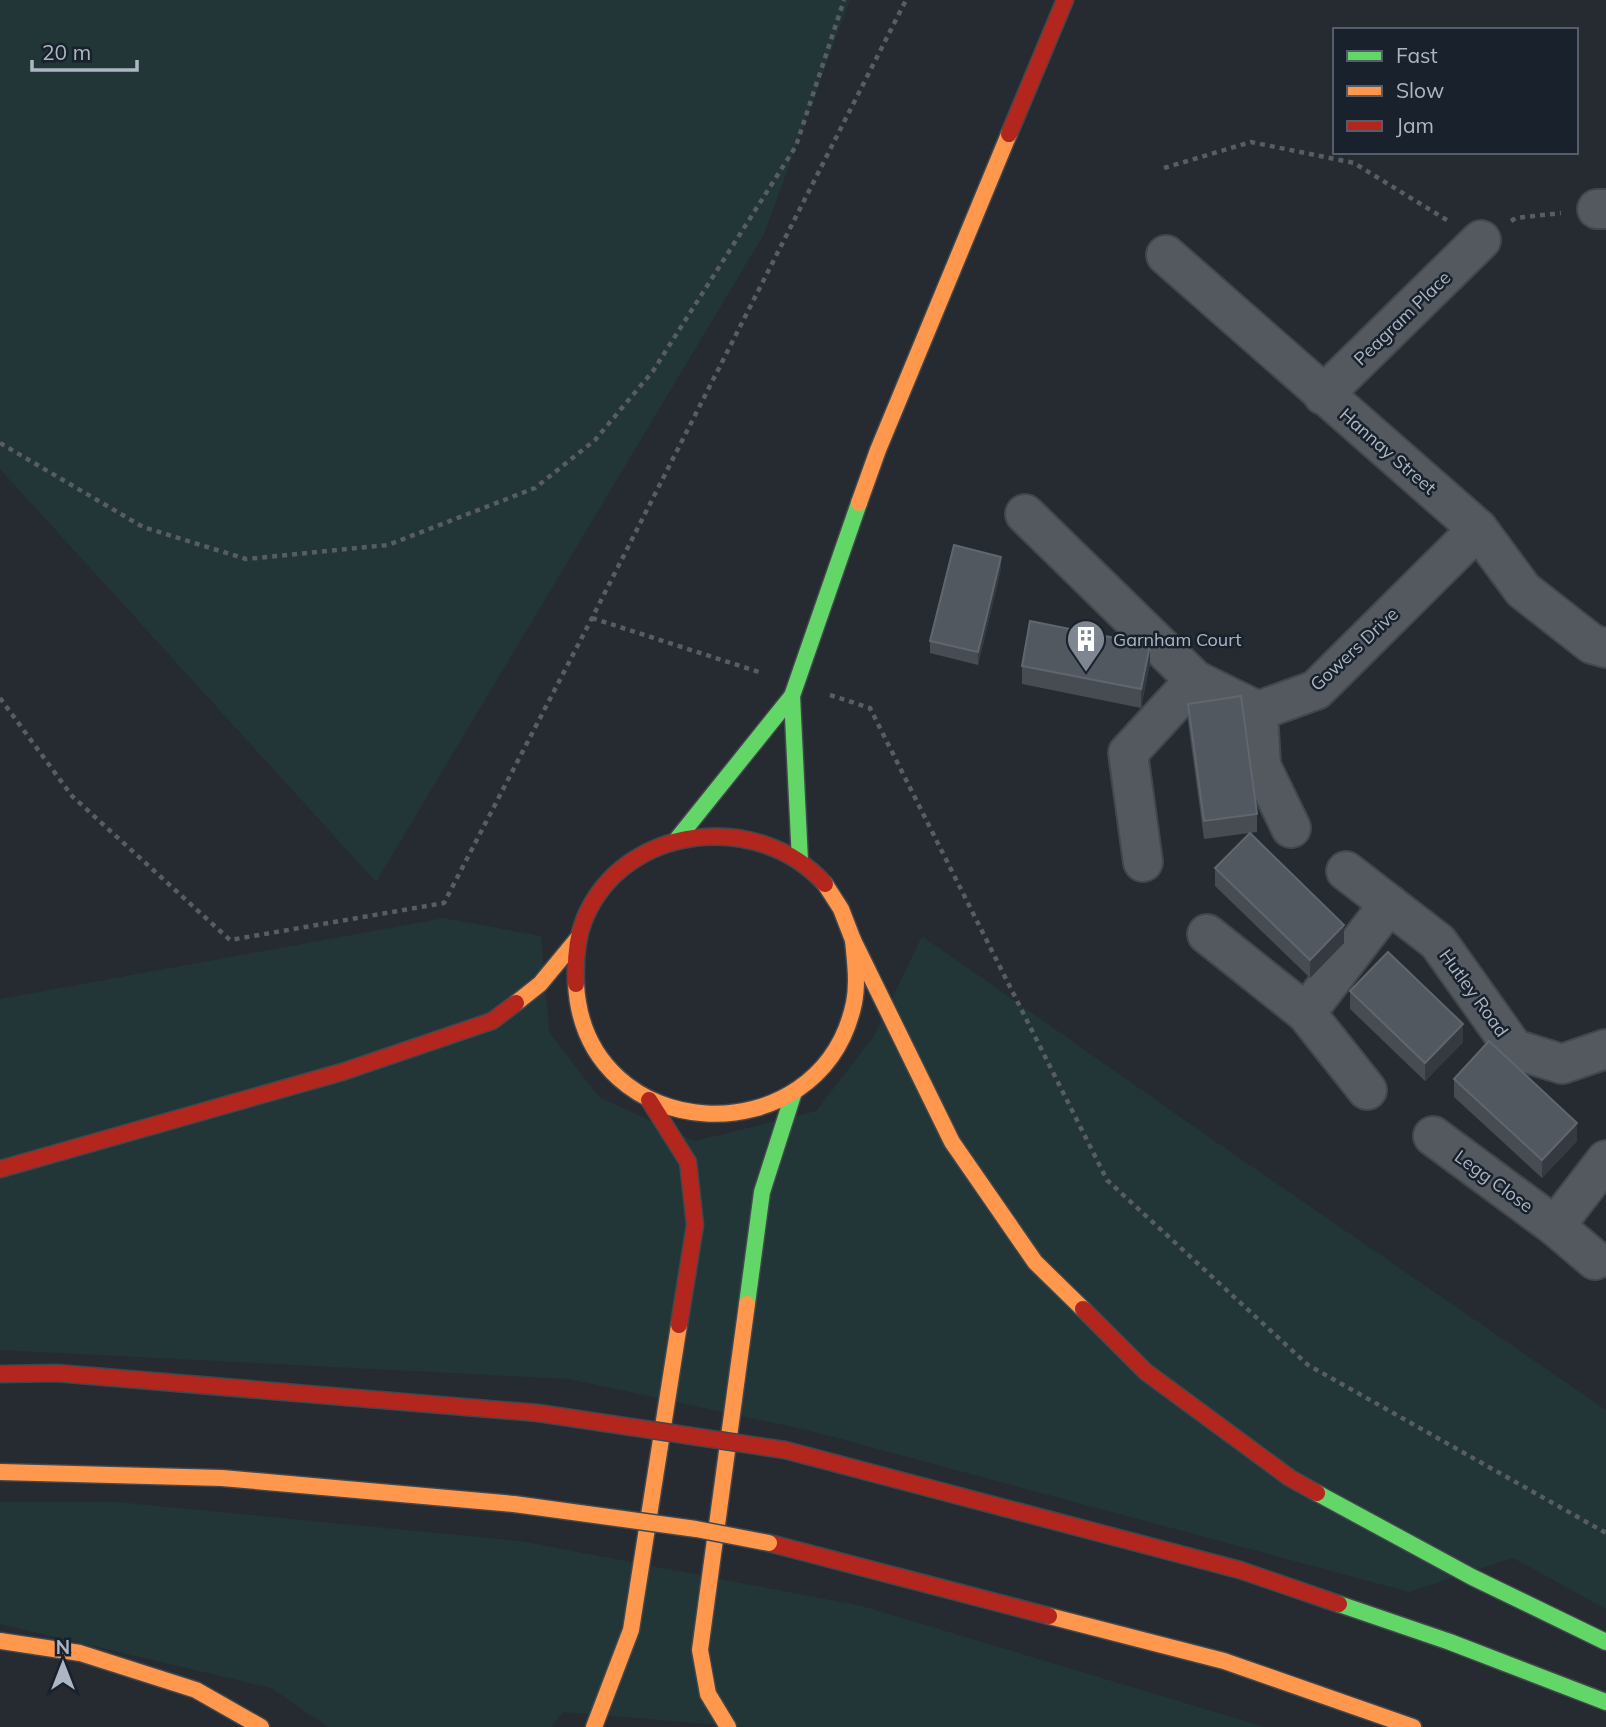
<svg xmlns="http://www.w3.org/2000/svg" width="1606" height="1727" font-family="Mulish,sans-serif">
<rect width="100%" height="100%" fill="#252b31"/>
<g fill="#223537">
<path d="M0,0H850L764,234L376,882L0,469Z"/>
<path d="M444,918L541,936L549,1032L599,1097L695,1141L816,1111L874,1036L922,936L1216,1142L1606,1410V1609L1513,1558L1409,1592L811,1431L569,1379L0,1350V999Z"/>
<path d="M0,1502H117L520,1541L862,1606L1265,1727H744L563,1712L551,1727H328L271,1688L0,1624Z"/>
</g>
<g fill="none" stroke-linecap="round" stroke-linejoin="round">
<g stroke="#42474c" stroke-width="42">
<g id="street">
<path d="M1597,209H1606"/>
<path d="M1166,255L1478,529L1523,590L1592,644L1606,648"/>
<path d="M1323,395L1481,240"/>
<path d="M1025,514L1195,680L1258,711L1316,690L1478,529"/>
<path d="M1258,711L1261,766L1291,828"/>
<path d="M1143,862L1128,753L1195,680"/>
<path d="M1346,871L1438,942L1514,1049L1562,1064L1606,1049"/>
<path d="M1207,934L1306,1013L1367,1090"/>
<path d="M1306,1013L1389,904"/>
<path d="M1433,1136L1555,1226L1595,1260"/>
<path d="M1555,1226L1606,1160"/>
</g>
</g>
<g stroke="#42474c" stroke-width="19">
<g id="fast">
<path d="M678,838L792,696"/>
<path d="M800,861L792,696L859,503"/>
<path d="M747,1304L762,1192L794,1092"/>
<path d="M1317,1493L1472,1577L1606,1642"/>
<path d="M1339,1604L1450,1642L1606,1702"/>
</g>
</g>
<g stroke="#42474c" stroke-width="19">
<g id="slow">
<path d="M859,503L878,450L1009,134"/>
<path d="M825,884L841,909L853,940L952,1142L1035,1262L1083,1309"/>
<path d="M576,984C585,1148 821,1159 854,1003C858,983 855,961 853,940"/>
<path d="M516,1003L540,984L578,938"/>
<path d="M0,1472L222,1478L514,1504"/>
<path d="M1049,1616L1224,1661L1413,1727"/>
<path d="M0,1641L80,1653L196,1690L261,1727"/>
<path d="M594,1727L631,1630L679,1325"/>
<path d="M728,1727L708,1694L700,1650L747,1304"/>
</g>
</g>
<g stroke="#42474c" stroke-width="19">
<g id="jam">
<path d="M1009,134L1065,0"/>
<path d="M576,984C575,962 576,940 584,920C623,824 758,809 825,884"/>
<path d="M649,1100L688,1162L695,1225L679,1325"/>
<path d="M0,1169L342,1072L492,1021L516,1003"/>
<path d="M1083,1309L1146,1372L1290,1478L1317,1493"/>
<path d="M0,1374L56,1373L538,1413"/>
<path d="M785,1450L1240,1570L1339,1604"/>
<path d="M769,1543L1049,1616"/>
</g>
</g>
<g stroke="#585d63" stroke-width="4.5" stroke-dasharray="5 5" stroke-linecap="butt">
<path d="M1164,168L1251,142L1354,163L1450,222"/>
<path d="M1511,221L1516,218L1561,213"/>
<path d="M0,443L143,527L246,559L388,545L535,488L595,440L653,371L796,146L844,0"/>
<path d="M592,618L762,673"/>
<path d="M830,695L870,708L1107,1180L1308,1365L1606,1533"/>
<path d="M0,698L72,796L230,940L444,903L592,618L906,0"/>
</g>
<use href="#street" stroke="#545960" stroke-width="38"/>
<use href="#fast" stroke="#63d668" stroke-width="16"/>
<use href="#slow" stroke="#ff974d" stroke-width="16"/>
<use href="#jam" stroke="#b3261e" stroke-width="16"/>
<g stroke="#41474d" stroke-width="19" stroke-linecap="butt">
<path id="slow-bridge" d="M514,1504L696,1529L769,1543"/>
</g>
<g stroke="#41474d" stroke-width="19" stroke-linecap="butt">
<path id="jam-bridge" d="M538,1413L785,1450"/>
</g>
<use href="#slow-bridge" stroke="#ff974d" stroke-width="16"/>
<use href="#jam-bridge" stroke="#b3261e" stroke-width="16"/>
</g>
<g fill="#474c53">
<path d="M1001,569L978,665L930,653V641Z"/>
<path d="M1150,663L1141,708L1022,684V666Z"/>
<path d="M1188,704L1257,814V832L1204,839L1188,722Z"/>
<path d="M1215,868L1344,943L1310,978L1215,886Z"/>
<path d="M1350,991L1463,1042L1425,1081L1350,1009Z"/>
<path d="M1454,1079L1577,1141L1542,1178L1454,1097Z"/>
</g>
<g fill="#353a40">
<path d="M1001,557V569L978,665V652Z"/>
<path d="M1150,645V663L1141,708V689Z"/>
<path d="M1344,925V943L1310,978V960Z"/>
<path d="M1463,1024V1042L1425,1081V1063Z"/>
<path d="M1577,1123V1141L1542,1178V1160Z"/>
</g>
<g fill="#52585f" stroke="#60666f" stroke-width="2">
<path d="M954,545L1001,557L978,652L930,641Z"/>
<path d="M1030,621L1150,645L1141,689L1022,666Z"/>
<path d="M1241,696L1257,814L1204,821L1188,704Z"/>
<path d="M1250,833L1344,925L1310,960L1215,868Z"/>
<path d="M1388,952L1463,1024L1425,1063L1350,991Z"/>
<path d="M1489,1041L1577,1123L1542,1160L1454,1079Z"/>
</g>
<defs>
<g id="building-pin" transform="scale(2.0125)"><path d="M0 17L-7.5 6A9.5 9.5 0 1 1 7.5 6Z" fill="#7d8691" stroke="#18212c"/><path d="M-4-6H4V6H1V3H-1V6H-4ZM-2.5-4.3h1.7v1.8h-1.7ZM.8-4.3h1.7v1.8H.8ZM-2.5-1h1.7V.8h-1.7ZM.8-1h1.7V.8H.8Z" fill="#fff"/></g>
</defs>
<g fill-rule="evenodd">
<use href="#building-pin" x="1086" y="639"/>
</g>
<g text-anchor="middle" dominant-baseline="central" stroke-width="5" stroke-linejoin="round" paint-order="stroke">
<g font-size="18" fill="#adb7c4" stroke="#18212c">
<text transform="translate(1402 318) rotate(-44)">Peagram Place</text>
<text transform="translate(1388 451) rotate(41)">Hannay Street</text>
<text transform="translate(1354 649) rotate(-43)">Gowers Drive</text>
<text transform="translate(1474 993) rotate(54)">Hutley Road</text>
<text transform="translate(1494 1181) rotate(36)">Legg Close</text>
</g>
<g font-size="18" fill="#adb7c4" stroke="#18212c" text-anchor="start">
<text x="1113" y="639">Garnham Court</text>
</g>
</g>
<rect x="1333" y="28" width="245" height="126" fill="#18212c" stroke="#545d69" stroke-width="2"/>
<rect x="1347" y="51" width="35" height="10" fill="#63d668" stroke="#545d69" stroke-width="2"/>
<text x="1396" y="63" font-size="21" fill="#adb7c4">Fast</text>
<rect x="1347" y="86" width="35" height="10" fill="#ff974d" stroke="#545d69" stroke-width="2"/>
<text x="1396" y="98" font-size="21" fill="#adb7c4">Slow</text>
<rect x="1347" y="121" width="35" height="10" fill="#b3261e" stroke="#545d69" stroke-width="2"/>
<text x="1396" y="133" font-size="21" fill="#adb7c4">Jam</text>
<g transform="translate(63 1664)" stroke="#18212c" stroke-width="5" paint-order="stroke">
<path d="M0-5L12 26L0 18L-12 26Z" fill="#adb7c4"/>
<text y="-10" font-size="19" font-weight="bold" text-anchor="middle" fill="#adb7c4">N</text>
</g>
<path d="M32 60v10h105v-10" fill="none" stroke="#adb7c4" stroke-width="3.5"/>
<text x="42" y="60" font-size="21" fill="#adb7c4" stroke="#18212c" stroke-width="5" paint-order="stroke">20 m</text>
</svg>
